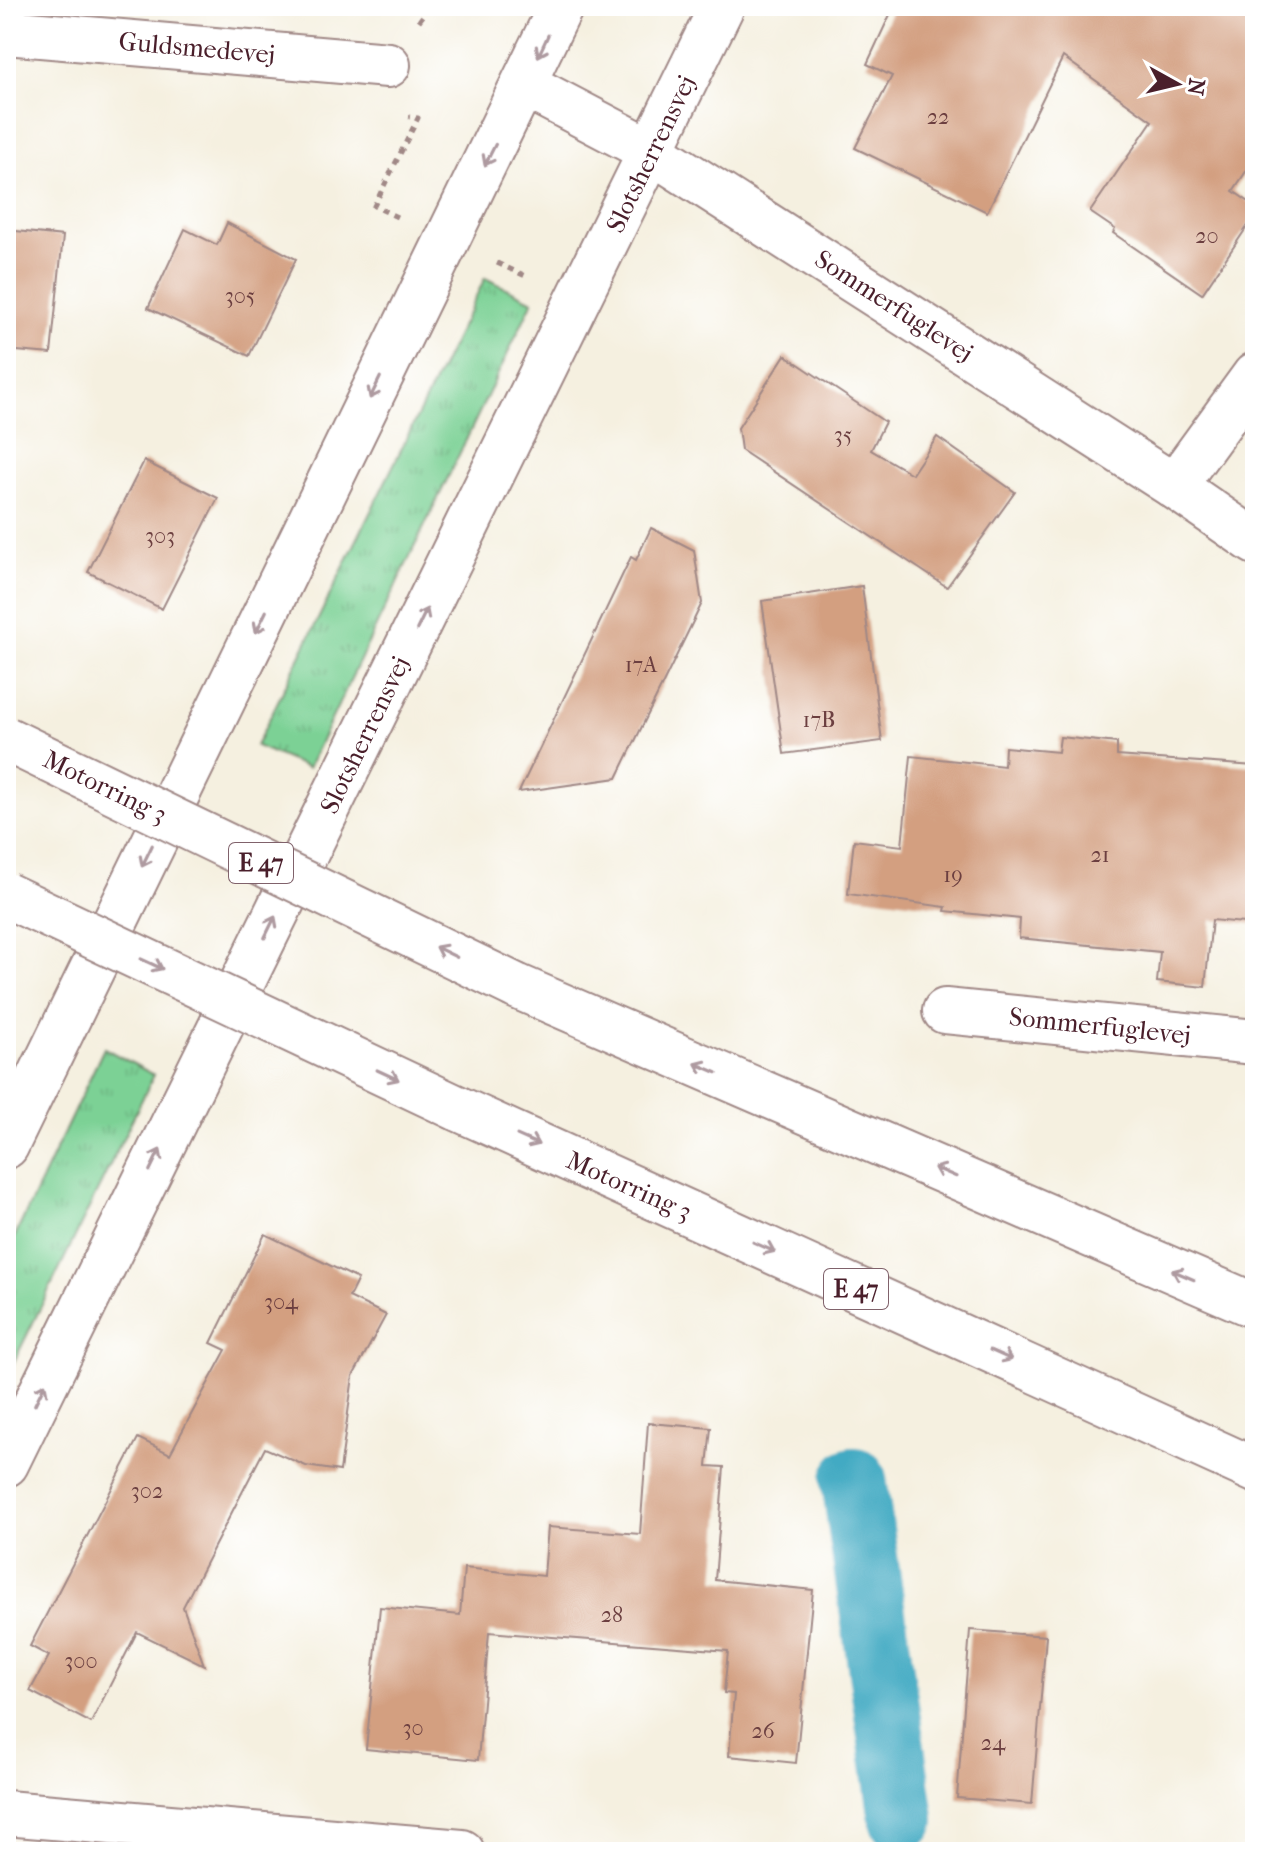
<svg xmlns="http://www.w3.org/2000/svg" width="1261" height="1858" font-family="'IM FELL French Canon',serif">
<defs>
<pattern id="grass-tufts" width="24" height="20" patternUnits="userSpaceOnUse" patternTransform="scale(2)"><rect width="24" height="20" fill="#7cd195"/><path d="M3 7l-1-3M5 7V3M7 7l1-3M15 17l-1-3M17 17v-4M19 17l1-3" fill="none" stroke="#6db381"/></pattern>
</defs>
<rect width="100%" height="100%" fill="#fff"/>
<filter id="ink" filterUnits="userSpaceOnUse"><feTurbulence type="fractalNoise" baseFrequency=".0125" numOctaves="2"/><feDisplacementMap in="SourceGraphic" scale="16" xChannelSelector="R" yChannelSelector="G"/><feConvolveMatrix kernelMatrix="1 2 1 2 8 2 1 2 1" color-interpolation-filters="sRGB"/></filter>
<filter id="wash" filterUnits="userSpaceOnUse"><feTurbulence type="fractalNoise" baseFrequency=".006" numOctaves="4" result="noise"/><feDisplacementMap in="SourceGraphic" scale="32" xChannelSelector="R" yChannelSelector="G"/><feGaussianBlur stdDeviation="1.8" result="paint"/><feColorMatrix in="noise" values="0 0 0 0 0 0 0 0 0 0 0 0 0 0 0 0 0 1.4 0 .05"/><feComposite in="paint" operator="in"/></filter>
<g filter="url(#wash)">
<rect width="100%" height="100%" fill="#f5f0e0"/>
<g fill="url(#grass-tufts)" stroke="#637860" stroke-width="2">
<path d="M485,278L533,301L308,768L256,746Z"/>
<path d="M104,1048L154,1075L6,1378V1255Z"/>
</g>
<g fill="none" stroke-linecap="round" stroke-linejoin="round">
<path stroke="#43aac3" stroke-width="66" d="M854,1480L902,1819"/>
</g>
<g id="blocks">
<g fill="#d39f80">
<path d="M894,6H1255V158L1233,191L1255,206V215L1202,294L1113,233L1115,229L1090,212L1152,121L1063,57L987,212L855,148L892,76L867,64Z"/>
<path d="M227,223L296,259L249,356L148,308L185,229L217,245Z"/>
<path d="M6,230L63,236L51,354L6,350Z"/>
<path d="M785,355L885,422L871,450L912,474L937,437L1015,492L947,587L741,450L738,428Z"/>
<path d="M144,461L218,498L162,609L88,572Z"/>
<path d="M651,528L694,550L702,603L617,778L519,792L631,557L636,560Z"/>
<path d="M862,586L882,741L784,754L762,601Z"/>
<path d="M1060,737L1117,743V756L1255,766V924L1212,920L1205,987L1157,982L1160,952L1019,938L1020,919L945,911L946,907L848,894L854,840L902,846L911,756L1004,766L1005,747L1058,752Z"/>
<path d="M265,1234L358,1279L349,1297L386,1315L353,1376L340,1471L306,1466L265,1448L183,1607L204,1665L137,1632L91,1723L30,1691L49,1656L30,1646L138,1438L170,1454L226,1350L211,1343Z"/>
<path d="M648,1423L711,1428L707,1466L724,1467L715,1580L813,1590L796,1763L729,1756L734,1694L724,1693L728,1651L489,1632L478,1760L366,1749L380,1607L460,1615L464,1568L544,1576L548,1527L640,1534Z"/>
<path d="M970,1630L1046,1636L1032,1804L957,1798Z"/>
</g>
</g>
</g>
<g filter="url(#ink)">
<use href="#blocks" fill-opacity="0" stroke="#a08886" stroke-width="2"/>
<g fill="none" stroke-linecap="round" stroke-linejoin="round">
<g stroke="#a08886" stroke-width="48">
<g id="minor">
<path d="M6,32L388,65"/>
<path d="M525,85L653,152L1174,486L1255,542"/>
<path d="M1174,486L1255,375"/>
<path d="M945,1011L1255,1042"/>
<path d="M6,1813L462,1852"/>
</g>
</g>
<g stroke="#a08886" stroke-width="48">
<g id="tertiary">
<path d="M6,1146L561,6"/>
<path d="M6,1464L722,6"/>
</g>
</g>
<g stroke="#a08886" stroke-width="48">
<g id="motorway">
<path d="M516,986L1255,1306"/>
<path d="M457,1108L1255,1470"/>
</g>
</g>
<g stroke="#a08886" stroke-width="5" stroke-dasharray="6 6" stroke-linecap="butt">
<path d="M634,6L654,16"/>
<path d="M419,21L430,6"/>
<path d="M397,217L374,206L418,118L409,117"/>
<path d="M497,263L528,277"/>
</g>
<use href="#minor" stroke="#fff" stroke-width="44"/>
<use href="#tertiary" stroke="#fff" stroke-width="44"/>
<use href="#motorway" stroke="#fff" stroke-width="44"/>
<g stroke="#a08886" stroke-width="48" stroke-linecap="butt">
<g id="motorway-bridge">
<path d="M6,739L516,986"/>
<path d="M6,895L457,1108"/>
</g>
</g>
<use href="#motorway-bridge" stroke="#fff" stroke-width="44"/>
</g>
<defs><path id="oneway-shaft" d="M-6 0H5M1.5-3L5.5 0L1.5 3" fill="none" stroke-width="1.6" stroke-linecap="round" stroke-linejoin="round" transform="scale(2)"/></defs>
<g stroke="#ae9aa0">
<use href="#oneway-shaft" transform="translate(543 46) rotate(115)"/>
<use href="#oneway-shaft" transform="translate(490 155) rotate(117)"/>
<use href="#oneway-shaft" transform="translate(375 388) rotate(116)"/>
<use href="#oneway-shaft" transform="translate(422 619) rotate(-64)"/>
<use href="#oneway-shaft" transform="translate(261 622) rotate(116)"/>
<use href="#oneway-shaft" transform="translate(147 856) rotate(116)"/>
<use href="#oneway-shaft" transform="translate(270 927) rotate(-64)"/>
<use href="#oneway-shaft" transform="translate(446 952) rotate(-154)"/>
<use href="#oneway-shaft" transform="translate(152 964) rotate(25)"/>
<use href="#oneway-shaft" transform="translate(706 1068) rotate(-157)"/>
<use href="#oneway-shaft" transform="translate(388 1075) rotate(25)"/>
<use href="#oneway-shaft" transform="translate(528 1140) rotate(24)"/>
<use href="#oneway-shaft" transform="translate(155 1160) rotate(-64)"/>
<use href="#oneway-shaft" transform="translate(945 1172) rotate(-157)"/>
<use href="#oneway-shaft" transform="translate(764 1247) rotate(24)"/>
<use href="#oneway-shaft" transform="translate(1183 1275) rotate(-157)"/>
<use href="#oneway-shaft" transform="translate(1001 1355) rotate(24)"/>
<use href="#oneway-shaft" transform="translate(40 1394) rotate(-64)"/>
</g>
</g>
<g text-anchor="middle" dominant-baseline="central" stroke-width="6" stroke-linejoin="round" paint-order="stroke">
<g font-size="22" fill="#6c3f40">
<text x="938" y="117">22</text>
<text x="1207" y="236">20</text>
<text x="240" y="296">305</text>
<text x="843" y="435">35</text>
<text x="160" y="536">303</text>
<text x="641" y="665">17A</text>
<text x="819" y="720">17B</text>
<text x="1100" y="855">21</text>
<text x="953" y="875">19</text>
<text x="281" y="1302">304</text>
<text x="147" y="1491">302</text>
<text x="612" y="1615">28</text>
<text x="81" y="1661">300</text>
<text x="413" y="1728">30</text>
<text x="763" y="1731">26</text>
<text x="993" y="1743">24</text>
</g>
<g fill="#fff" stroke="#80626b" stroke-width="2">
<rect x="229" y="843" width="64" height="40" rx="6"/>
<rect x="824" y="1269" width="64" height="40" rx="6"/>
</g>
<g font-size="24" font-weight="bold" fill="#4a1f2b">
<text x="261" y="863">E 47</text>
<text x="856" y="1289">E 47</text>
</g>
<g font-size="26" fill="#4a1f2b" stroke="#fff">
<text transform="translate(197 48) rotate(5)">Guldsmedevej</text>
<text transform="translate(651 154) rotate(-64)">Slotsherrensvej</text>
<text transform="translate(894 306) rotate(33)">Sommerfuglevej</text>
<text transform="translate(365 735) rotate(-64)">Slotsherrensvej</text>
<text transform="translate(105 787) rotate(26)">Motorring 3</text>
<text transform="translate(1100 1026) rotate(6)">Sommerfuglevej</text>
<text transform="translate(629 1186) rotate(24)">Motorring 3</text>
</g>
</g>
<rect width="1261" height="1858" fill="none" stroke="#fff" stroke-width="32"/>
<g transform="translate(1177 84) rotate(98)" stroke="#ffffff" stroke-width="6" paint-order="stroke">
<path d="M0-6L14 30L0 20L-14 30Z" fill="#4a1f2b"/>
<text y="-12" font-size="22" font-weight="bold" text-anchor="middle" fill="#4a1f2b">N</text>
</g>
</svg>
